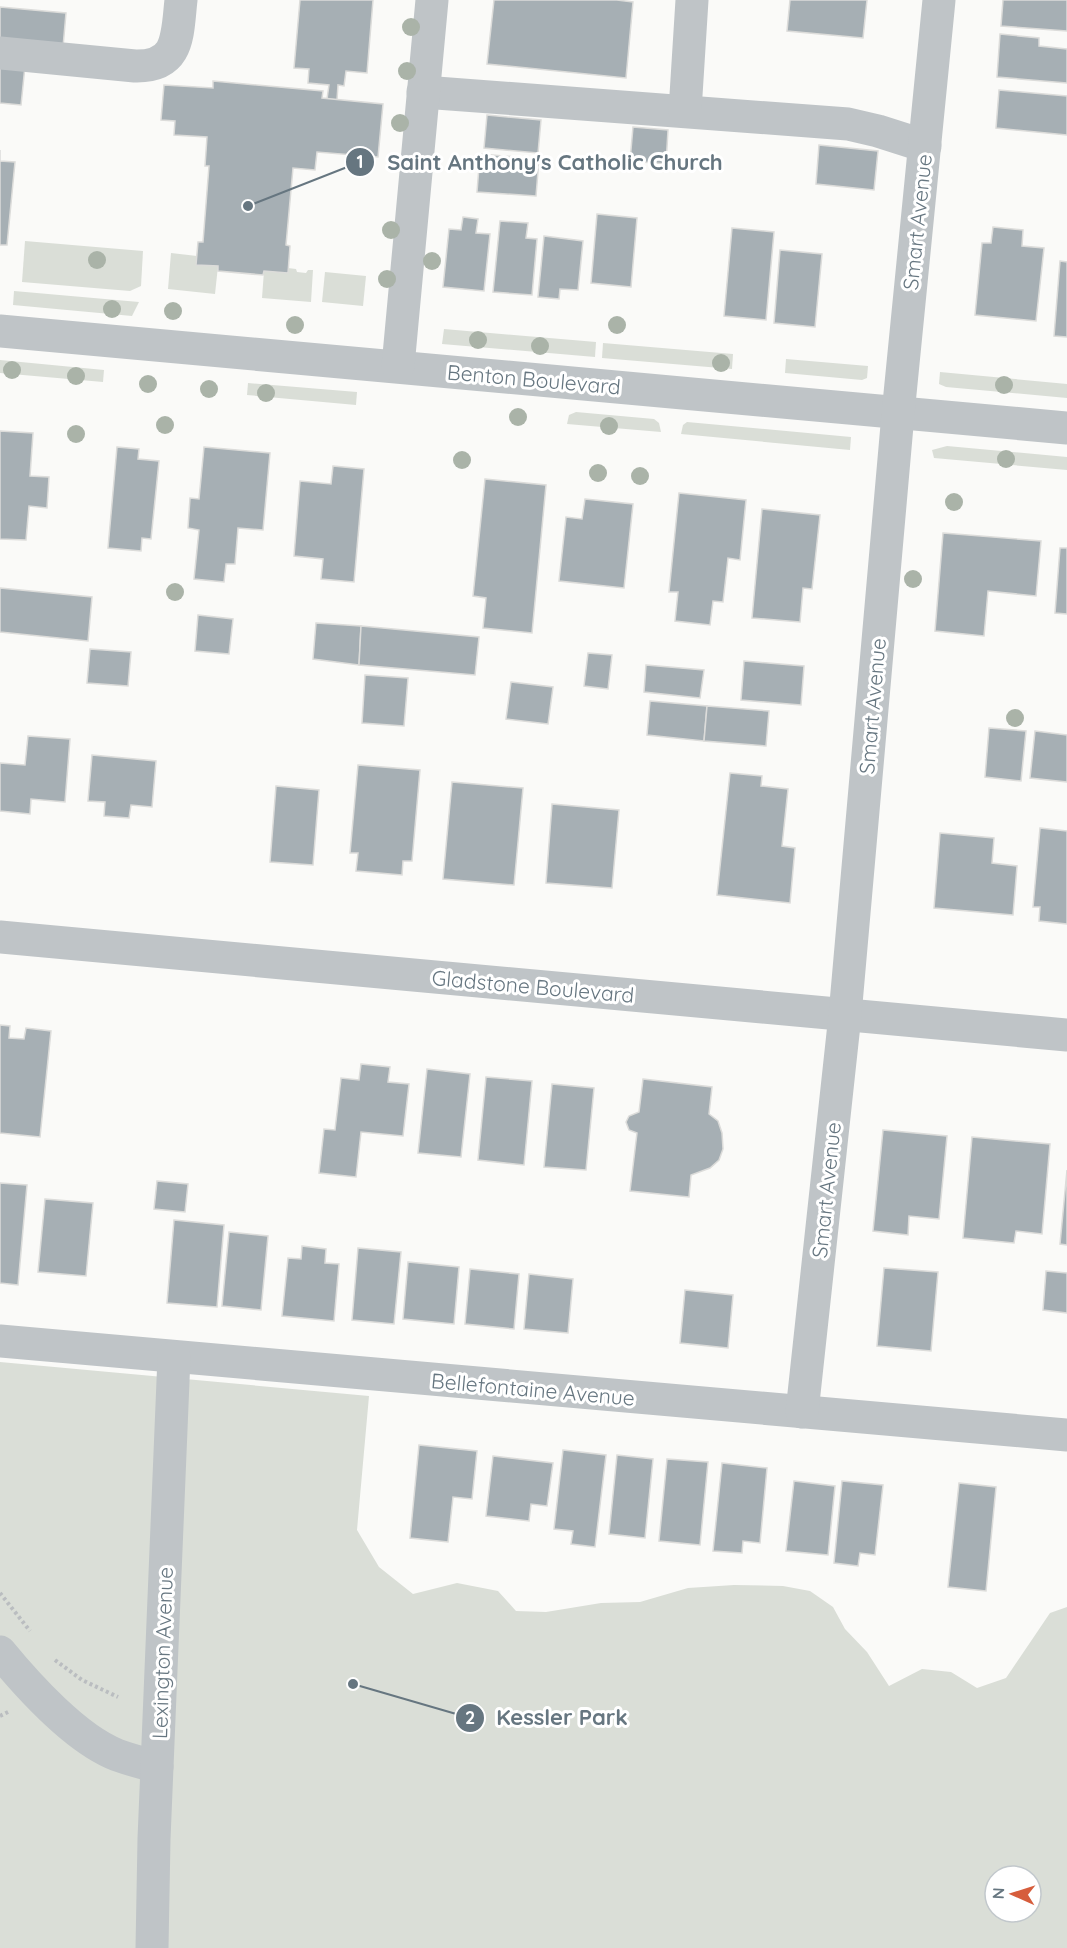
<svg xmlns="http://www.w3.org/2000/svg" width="1067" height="1948" font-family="Quicksand,sans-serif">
<rect width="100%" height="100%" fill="#fafaf8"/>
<g fill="#daded7" fill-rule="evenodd">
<path d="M25,241L143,251L141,286L130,291L22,282Z"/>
<path d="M171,253L197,256V265L218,266L215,294L168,289Z"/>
<path d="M288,268L296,269L297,272L306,273L308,270H313L311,302L262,298L264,271Z"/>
<path d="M325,272L366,276L363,306L322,302Z"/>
<path d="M14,291L139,302L132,316L13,305Z"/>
<path d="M444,329L596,342L595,357L442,344Z"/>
<path d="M603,343L733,354L732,369L602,358Z"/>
<path d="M786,359L868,366L867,378L862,380L785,373Z"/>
<path d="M0,360L104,370L103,382L0,373Z"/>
<path d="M940,372L1067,384V398L946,387L939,384Z"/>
<path d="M248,383L357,392L356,405L247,395Z"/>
<path d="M576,412L654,419L659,423L661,432L567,424L569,415Z"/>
<path d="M687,422L851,437L850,450L681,434L683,425Z"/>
<path d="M947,446L1067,457V470L934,458L932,450Z"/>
<path d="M0,1362L369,1396L357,1530L379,1567L413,1594L457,1583L498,1591L516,1611L546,1612L601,1603L640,1602L688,1588L734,1585L783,1586L810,1591L833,1607L845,1629L867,1652L889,1686L922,1669L951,1672L977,1688L1006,1678L1050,1613L1067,1607V1948H0ZM995,1876H1031V1912H995Z"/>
</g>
<g fill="#a6afb4" stroke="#dcdcda" stroke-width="1.5">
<path d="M300,0H373L367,73L346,71L344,86L338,85L337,100L327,99L329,85L308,83L309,69L294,68Z"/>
<path d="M494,0H617L633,2L626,78L487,64Z"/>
<path d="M790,0H867L863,38L787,31Z"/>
<path d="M1003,0H1067V31L1001,26Z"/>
<path d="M0,7L66,13L63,47L0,41Z"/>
<path d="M1000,34L1039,38V46L1067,49V83L997,77Z"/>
<path d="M0,64L25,66L21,105L0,103Z"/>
<path d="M213,81L323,91L322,98L383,104L378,157L317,152L315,170L293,168L286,245L290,246L288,273L264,271L263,275L218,271V266L196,265L198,242H203L209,166H205L207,137L174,135L175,121L161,120L163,96L164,85L213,88Z"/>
<path d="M999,90L1067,96V135L996,128Z"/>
<path d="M487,115L541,120L538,153L484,148Z"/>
<path d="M633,127L668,130L666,164L630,161Z"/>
<path d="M819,145L878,151L874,190L816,184Z"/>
<path d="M0,150V161L15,162L7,245H0Z"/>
<path d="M480,154L539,159L536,196L477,192Z"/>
<path d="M597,214L637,218L631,287L591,283Z"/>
<path d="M463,217L478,219L476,233L490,234L484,291L443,287L449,229L461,230Z"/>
<path d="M500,221L528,223L526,238L537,239L532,295L493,292Z"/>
<path d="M993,227L1023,230L1022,246L1044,248L1036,321L975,315L982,243H991Z"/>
<path d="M732,228L774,232L766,320L724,316Z"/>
<path d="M544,236L583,241L578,290L560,289L559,299L538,297Z"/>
<path d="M780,250L822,254L815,327L774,323Z"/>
<path d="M1060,261L1067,262V337L1054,336Z"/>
<path d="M0,431L33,433L30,476L49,477L47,508L29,506L26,540L0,539Z"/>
<path d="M117,447L139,449L138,459L159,461L151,539L142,538L141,551L108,548Z"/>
<path d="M204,447L270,453L263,530L238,528L235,564H226L224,582L194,579L199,530L188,528L190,498L199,499Z"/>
<path d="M333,466L364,469L354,582L321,579L323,559L294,556L300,481L331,484Z"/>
<path d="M485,479L546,485L532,633L483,628L486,598L473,596Z"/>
<path d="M679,493L746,500L740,560L728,558L723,602L713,601L710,625L675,621L678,592H669Z"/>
<path d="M585,499L633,504L624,588L559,581L566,517L582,519Z"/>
<path d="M762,509L820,515L812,589L803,588L800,622L752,618Z"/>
<path d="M943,533L1041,541L1036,596L988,591L984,636L935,631Z"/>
<path d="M1060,548H1067V614L1055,613Z"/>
<path d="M0,588L92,597L88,641L0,632Z"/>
<path d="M198,615L233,619L229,654L195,651Z"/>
<path d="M316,623L361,626L359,665L313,659Z"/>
<path d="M361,626L479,637L475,675L359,665Z"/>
<path d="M90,649L131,652L128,686L87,683Z"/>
<path d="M588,653L612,655L608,689L584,686Z"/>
<path d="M744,661L804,666L801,705L741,700Z"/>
<path d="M646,665L704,670L700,698L644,692Z"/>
<path d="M365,675L408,678L404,726L362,723Z"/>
<path d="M511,682L553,687L548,724L506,719Z"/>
<path d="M650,701L707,706L704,741L647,735Z"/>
<path d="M707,706L769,711L766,746L704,741Z"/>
<path d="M989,728L1026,731L1021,781L985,777Z"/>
<path d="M1035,731L1067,735V782L1030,778Z"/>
<path d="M28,736L70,739L65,802L31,799L30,814L0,811V763L25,765Z"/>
<path d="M92,755L156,761L152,807L131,805L129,818L104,816L105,802L88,801Z"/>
<path d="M358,765L420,770L412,861H403L402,875L356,871L358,853H350Z"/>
<path d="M730,773L762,776L761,786L788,789L782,846L795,848L790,903L717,895Z"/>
<path d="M452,782L523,788L514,885L443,879Z"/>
<path d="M276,786L319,790L313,865L270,862Z"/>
<path d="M552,804L619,810L612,888L546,883Z"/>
<path d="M1040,828L1067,831V924L1039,921L1040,907H1033Z"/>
<path d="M940,833L994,838L992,863L1017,866L1013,915L934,908Z"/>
<path d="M0,1025L10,1026L9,1038L24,1039L26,1028L51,1031L40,1137L0,1133Z"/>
<path d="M361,1064L390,1067L388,1082L409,1084L403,1136L361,1132L356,1177L319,1173L324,1129L335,1130L341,1078L359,1080Z"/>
<path d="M427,1069L470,1074L461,1157L418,1153Z"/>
<path d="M486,1077L532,1081L524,1165L478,1160Z"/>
<path d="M643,1079L712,1087L709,1114L718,1121L722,1133L723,1149L719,1160L710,1168L691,1175L689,1197L630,1191L637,1133L629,1130L626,1122L629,1116L639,1112Z"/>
<path d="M552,1084L594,1088L586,1170L544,1167Z"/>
<path d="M883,1130L947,1136L939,1219L909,1216L908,1235L873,1231Z"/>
<path d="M972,1137L1050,1144L1042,1234L1016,1231L1014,1243L963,1238Z"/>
<path d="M1067,1170V1245L1060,1244Z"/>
<path d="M157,1181L188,1184L185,1212L154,1209Z"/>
<path d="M0,1183L27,1185L18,1285L0,1283Z"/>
<path d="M45,1199L93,1203L86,1276L38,1272Z"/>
<path d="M174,1220L224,1225L217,1307L167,1303Z"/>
<path d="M229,1232L268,1236L261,1310L222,1306Z"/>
<path d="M302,1246L326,1249L325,1263L339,1264L334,1321L282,1316L288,1258L301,1259Z"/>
<path d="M358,1248L401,1252L394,1324L352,1320Z"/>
<path d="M408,1262L459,1267L454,1324L403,1319Z"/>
<path d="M884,1268L938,1272L931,1351L877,1346Z"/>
<path d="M470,1269L519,1274L514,1329L465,1324Z"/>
<path d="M1046,1271L1067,1273V1313L1043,1310Z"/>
<path d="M529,1274L573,1279L568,1333L524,1329Z"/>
<path d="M685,1290L733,1295L728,1348L680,1343Z"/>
<path d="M419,1445L477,1451L472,1499L453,1497L448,1542L410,1538Z"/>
<path d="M563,1450L606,1455L595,1547L571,1544L573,1531L554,1529Z"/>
<path d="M617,1455L653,1459L645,1538L609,1534Z"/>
<path d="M493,1456L553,1463L547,1506L531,1504L529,1521L486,1516Z"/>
<path d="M667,1459L708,1462L700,1545L659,1541Z"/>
<path d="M722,1463L767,1468L760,1543L743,1541L742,1553L713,1551Z"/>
<path d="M794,1481L835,1486L828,1555L786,1551Z"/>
<path d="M842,1481L883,1485L875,1555L860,1553L858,1566L834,1563Z"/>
<path d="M959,1483L996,1487L986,1591L948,1587Z"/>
</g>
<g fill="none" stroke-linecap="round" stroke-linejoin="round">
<g stroke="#babdc0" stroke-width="4" stroke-dasharray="3 3" stroke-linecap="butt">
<path d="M0,1593L30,1631"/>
<path d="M55,1660L82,1680L118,1697"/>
<path d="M0,1716L10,1711"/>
</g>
<g stroke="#bfc4c7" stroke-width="33">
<path d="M0,53L135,66C180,67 177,35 181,0"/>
<path d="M423,92L848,124L878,131L925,146"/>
<path d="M685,111L692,0"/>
<path d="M0,331L1067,428"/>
<path d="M398,366L432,0"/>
<path d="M0,937L1067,1035"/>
<path d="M0,1341L1067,1435"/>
<path d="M802,1412L845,1015L898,414L939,0"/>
<path d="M0,1652C28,1686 76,1739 117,1755C130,1760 144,1763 157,1767"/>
<path d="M152,1948L154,1839L174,1357"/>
</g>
</g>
<g fill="#aab3a8">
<circle cx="411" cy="27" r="9"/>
<circle cx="407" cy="71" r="9"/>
<circle cx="400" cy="123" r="9"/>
<circle cx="391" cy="230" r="9"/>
<circle cx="97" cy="260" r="9"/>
<circle cx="432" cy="261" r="9"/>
<circle cx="387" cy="279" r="9"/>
<circle cx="112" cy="309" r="9"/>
<circle cx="173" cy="311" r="9"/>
<circle cx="295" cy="325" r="9"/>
<circle cx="617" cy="325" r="9"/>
<circle cx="478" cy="340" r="9"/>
<circle cx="540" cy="346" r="9"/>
<circle cx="721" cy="363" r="9"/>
<circle cx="12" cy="370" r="9"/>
<circle cx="76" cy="376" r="9"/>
<circle cx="148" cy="384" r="9"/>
<circle cx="1004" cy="385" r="9"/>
<circle cx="209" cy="389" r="9"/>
<circle cx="266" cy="393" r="9"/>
<circle cx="518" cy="417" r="9"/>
<circle cx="165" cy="425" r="9"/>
<circle cx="609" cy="426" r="9"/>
<circle cx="76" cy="434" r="9"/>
<circle cx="1006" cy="459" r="9"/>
<circle cx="462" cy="460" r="9"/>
<circle cx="598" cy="473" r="9"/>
<circle cx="640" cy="476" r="9"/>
<circle cx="954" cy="502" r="9"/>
<circle cx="913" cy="579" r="9"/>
<circle cx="175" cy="592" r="9"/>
<circle cx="1015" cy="718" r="9"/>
</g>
<g text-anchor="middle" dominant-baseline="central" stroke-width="6" stroke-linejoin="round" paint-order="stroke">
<g font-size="21" fill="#667680" stroke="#fff">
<text transform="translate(917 222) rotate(-84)">Smart Avenue</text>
<text transform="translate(534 379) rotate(5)">Benton Boulevard</text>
<text transform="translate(872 706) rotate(-85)">Smart Avenue</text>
<text transform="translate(533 986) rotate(5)">Gladstone Boulevard</text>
<text transform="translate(826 1190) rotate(-84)">Smart Avenue</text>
<text transform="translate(533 1389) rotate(5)">Bellefontaine Avenue</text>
<text transform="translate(162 1653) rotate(-88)">Lexington Avenue</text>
</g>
</g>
<path fill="none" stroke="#667680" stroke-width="2" d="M248 206L360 162M353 1684L470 1718"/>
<g fill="#667680" stroke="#fff" stroke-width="2">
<circle cx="248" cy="206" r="6"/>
<circle cx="353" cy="1684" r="6"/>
<circle cx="360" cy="162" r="15"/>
<circle cx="470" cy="1718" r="15"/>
</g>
<g font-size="18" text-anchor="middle" font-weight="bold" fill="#fff">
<text x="360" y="168">1</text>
<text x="470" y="1724">2</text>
</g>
<g font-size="22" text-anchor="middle" font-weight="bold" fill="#667680" stroke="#fff" stroke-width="6" stroke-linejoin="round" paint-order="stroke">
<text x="555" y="170">Saint Anthony's Catholic Church</text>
<text x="562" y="1725">Kessler Park</text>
</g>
<g transform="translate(1013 1894) rotate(273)"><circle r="28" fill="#ffffff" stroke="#c2c8cc" stroke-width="1.5"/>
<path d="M0-4.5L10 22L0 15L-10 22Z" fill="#d65d3c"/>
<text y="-9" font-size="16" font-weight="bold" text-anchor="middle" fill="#667680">N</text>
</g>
</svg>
